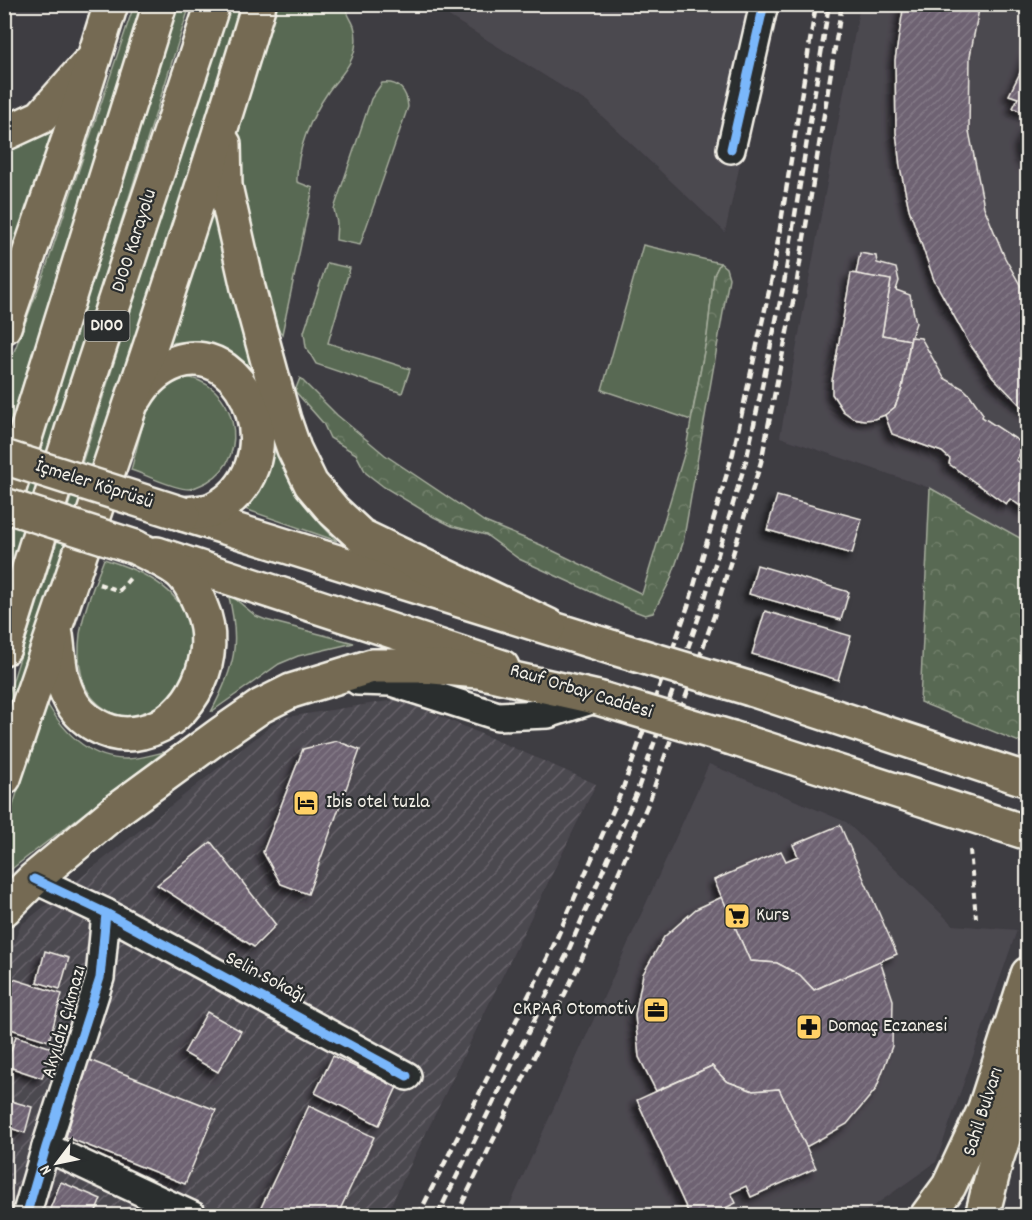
<svg xmlns="http://www.w3.org/2000/svg" width="1032" height="1220" font-family="Dekko,sans-serif">
<defs>
<pattern id="industrial-furrows" width="10" height="10" patternUnits="userSpaceOnUse" patternTransform="scale(1.5)"><rect width="10" height="10" fill="#4c4850"/><path d="M-1 1l2-2M0 10L10 0M9 11l2-2" fill="none" stroke="#666369"/></pattern>
<pattern id="forest-crowns" width="20" height="18" patternUnits="userSpaceOnUse" patternTransform="scale(1.5)"><rect width="20" height="18" fill="#586952"/><path d="M2 6a3 3 0 1 1 6 0M12 15a3 3 0 1 1 6 0" fill="none" stroke="#717f6b"/></pattern>
<pattern id="building-hatch" width="6" height="6" patternUnits="userSpaceOnUse" patternTransform="scale(1.5)"><rect width="6" height="6" fill="#6e6272"/><path d="M-1 1l2-2M0 6l6-6M5 7l2-2" fill="none" stroke="#837986"/></pattern>
<filter id="shadow"><feDropShadow dx="-5.5" dy="5.5" stdDeviation="3" flood-color="#0009"/></filter>
</defs>
<rect width="100%" height="100%" fill="#3e3d42"/>
<filter id="ink" filterUnits="userSpaceOnUse"><feTurbulence type="fractalNoise" baseFrequency=".0167" numOctaves="2"/><feDisplacementMap in="SourceGraphic" scale="12" xChannelSelector="R" yChannelSelector="G"/><feConvolveMatrix kernelMatrix="1 2 1 2 8 2 1 2 1" color-interpolation-filters="sRGB"/></filter>
<g filter="url(#ink)">
<g fill="#4c4850">
<path d="M431,5H775L725,232L587,102Z"/>
<path d="M860,5H1027V542L930,488L780,437Z"/>
<path d="M709,764L846,822L953,925L1017,930L936,1162L861,1215L505,1216Z"/>
</g>
<path fill="url(#industrial-furrows)" d="M401,699L596,784L386,1215H5L4,966L21,925L281,718Z"/>
<g fill="#586952" stroke="#a6ad9d" stroke-width="1.5">
<path d="M134,5H144L5,440V375L44,274Z"/>
<path d="M172,5H190L5,588V523Z"/>
<path d="M228,5H241L202,135L5,748V705Z"/>
<path d="M275,5H346C346,14 351,18 354,26C357,36 356,48 352,58C347,71 336,80 328,92C311,117 296,151 297,182L313,188L282,334L271,320L242,218L235,145L237,121Z"/>
<path d="M382,83C399,81 407,91 408,107L360,245L336,240L337,223L334,209L371,99Z"/>
<path d="M72,105L16,273L5,247L4,145Z"/>
<path d="M209,191L257,384C241,369 222,344 199,342C186,341 172,343 160,344Z"/>
<path d="M643,245L720,263L714,275L707,336L691,420L602,390Z"/>
<path d="M327,263L350,268L328,343L410,369L402,393L316,364L306,347L304,332Z"/>
<path d="M182,377C235,379 254,457 207,482C201,485 195,488 189,489C173,489 147,475 131,470C138,446 144,407 161,389C167,384 175,380 182,377Z"/>
<path d="M273,440C289,489 302,505 337,541L242,508Z"/>
<path d="M104,559C133,568 172,583 185,614C206,664 156,746 101,706C79,690 77,658 80,634C84,609 95,583 104,559Z"/>
<path d="M228,593L256,616L266,620L354,643L298,656L279,664L211,712C235,667 241,643 228,593Z"/>
<path d="M45,700C62,730 88,759 126,759C139,759 151,755 164,752L5,874V832Z"/>
</g>
<g fill="url(#forest-crowns)" stroke="#a6ad9d" stroke-width="1.5">
<path d="M720,263L726,268L729,278L683,543L670,581L653,613L645,615L629,609L519,559L486,535L452,526L434,517L384,487L366,473L356,454L330,438L323,423L295,391L300,378L337,415L385,455L485,522L541,545L642,594L686,448L707,336L714,275Z"/>
<path d="M930,488L1027,542V745L920,702Z"/>
</g>
<g fill="url(#building-hatch)" stroke="#f4f1e8" stroke-width="1.5" filter="url(#shadow)">
<path d="M904,4H980L970,56L969,131L984,207L1005,258L1028,299V413L993,377L969,343L934,280L909,209L900,167L896,132L895,60Z"/>
<path d="M1028,50V115L1013,108L1018,98L1009,95L1023,67Z"/>
<path d="M1028,125V164L1022,155L1020,142Z"/>
<path d="M860,253L876,256L877,263L896,268L899,281L896,290L910,295L916,323L910,340L882,335L891,280L856,274Z"/>
<path d="M851,273L891,280L882,335L910,340L902,389L895,407L885,415L874,419L864,420L853,418L843,411L832,394V381Z"/>
<path d="M911,337L921,338L944,378L964,389L970,395L983,414L982,417L1025,445L1016,460L1028,468V511L1010,499L1006,504L949,464L950,459L942,452L892,434L885,415L895,407L902,389Z"/>
<path d="M777,496L862,519L852,554L767,530Z"/>
<path d="M757,565L849,592L841,620L749,594Z"/>
<path d="M765,611L851,636L838,680L752,654Z"/>
<path d="M337,741L360,750L308,894L281,884L263,852L303,749Z"/>
<path d="M840,825L897,954L814,990L800,975L777,963L750,961L714,880L781,851L786,861L798,856L793,845Z"/>
<path d="M211,842L276,925L254,947L157,885Z"/>
<path d="M722,897L750,961L777,963L800,975L814,990L880,961L893,1000L892,1046L876,1089L847,1124L806,1147L779,1089L753,1091L726,1081L712,1066L656,1091L639,1057L635,1015L643,974L664,937L696,909Z"/>
<path d="M45,951L69,958L60,989L37,982Z"/>
<path d="M7,977L62,994L49,1041L4,1027V984Z"/>
<path d="M207,1012L241,1031L218,1072L184,1053Z"/>
<path d="M16,1036L52,1048L42,1078L6,1066Z"/>
<path d="M333,1056L397,1087L379,1125L315,1093Z"/>
<path d="M89,1060L216,1110L185,1184L66,1137Z"/>
<path d="M712,1066L726,1081L753,1091L779,1089L816,1168L751,1197L746,1186L731,1193L736,1203L709,1216H690L637,1100Z"/>
<path d="M4,1099L32,1107L25,1133L4,1126Z"/>
<path d="M309,1106L374,1137L337,1216H257Z"/>
<path d="M61,1182L101,1199L94,1216H47Z"/>
</g>
<g fill="none" stroke-linecap="round" stroke-linejoin="round">
<g stroke="#f4f1e8" stroke-width="32">
<g id="minor">
<path d="M731,149L764,4"/>
<path d="M358,681L391,682L498,716L548,714L598,698"/>
<path d="M106,913L407,1076"/>
<path d="M46,1147L193,1216"/>
<path d="M26,1216L46,1147L100,978L106,913L34,879"/>
</g>
</g>
<g stroke="#f4f1e8" stroke-width="38">
<g id="major">
<path d="M183,514L614,648"/>
<path d="M157,554L502,667"/>
<path d="M751,689L1028,780"/>
<path d="M732,738L1028,833"/>
<path d="M984,1111L1028,974"/>
<path d="M1009,1121L1028,1063"/>
</g>
</g>
<g stroke="#f4f1e8" stroke-width="38">
<g id="highway">
<path d="M4,134L41,117L87,65"/>
<path d="M224,144L225,186L248,288L284,420L294,449L311,484L334,511L361,536L549,626"/>
<path d="M4,327L68,141L111,4"/>
<path d="M136,397C145,381 160,368 177,362C249,338 294,469 214,509C206,513 192,513 183,514"/>
<path d="M4,505L160,4"/>
<path d="M56,635C59,656 59,678 69,697C75,710 86,720 97,726C111,734 126,736 142,732C193,721 222,654 201,607C196,594 188,577 176,569C164,560 148,554 135,547"/>
<path d="M4,648L76,418L213,4"/>
<path d="M4,778C91,520 181,265 259,4"/>
<path d="M4,909L34,879L118,809L222,733L261,706L291,691L372,666H422L478,671L598,698"/>
<path d="M927,1216L949,1186L984,1111"/>
<path d="M982,1216L996,1160L1009,1121"/>
</g>
</g>
<g stroke="#f4f1e8" stroke-width="4" stroke-dasharray="6 4.5" stroke-linecap="butt">
<path d="M99,584L119,591L132,576"/>
<path d="M970,850L976,918"/>
</g>
<use href="#minor" stroke="#2a2d2e" stroke-width="27"/>
<use href="#major" stroke="#746b52" stroke-width="33"/>
<use href="#highway" stroke="#746b52" stroke-width="33"/>
<g stroke="#f4f1e8" stroke-width="4.5" stroke-dasharray="9 4.5" stroke-linecap="butt">
<path d="M418,1216L552,949L623,788L688,606L733,453L772,278L816,4"/>
<path d="M437,1216L566,956L636,794L701,611L747,457L784,283L829,4"/>
<path d="M456,1216L580,963L650,799L714,616L761,462L796,287L842,4"/>
</g>
<g stroke="#f4f1e8" stroke-width="38" stroke-linecap="butt">
<g id="major-bridge">
<path d="M4,457L183,514"/>
<path d="M4,505L135,547"/>
<path d="M614,648L751,689"/>
<path d="M598,698L732,738"/>
</g>
</g>
<use href="#major-bridge" stroke="#746b52" stroke-width="33"/>
<g stroke="#2a2d2e" stroke-width="13">
<g id="cycleway">
<path d="M731,149L764,4"/>
<path d="M106,913L407,1076"/>
<path d="M26,1216L46,1147L100,978L106,913L34,879"/>
</g>
</g>
<use href="#cycleway" stroke="#7ab7fb" stroke-width="9"/>
</g>
</g>
<defs>
<g id="hotel-square" transform="scale(1.35)"><rect x="-9" y="-9" width="18" height="18" rx="4" fill="#ffd166" stroke="#2a2d2e"/><path d="M-6-4.5h1.5V1H6V5H4.5V3h-9V5H-6ZM-4 0a1.8 1.8 0 1 1 3.6 0ZM.5 0V-2.5h3Q6-2.5 6 0Z" fill="#111"/></g>
<g id="supermarket-square" transform="scale(1.35)"><rect x="-9" y="-9" width="18" height="18" rx="4" fill="#ffd166" stroke="#2a2d2e"/><path d="M-6-5.5h2.5l.6 2H6L4.5 2H-2.5L-4.4-4H-6ZM-1.5 3.2a1.3 1.3 0 1 0 .1 0ZM3 3.2a1.3 1.3 0 1 0 .1 0Z" fill="#111"/></g>
<g id="office-square" transform="scale(1.35)"><rect x="-9" y="-9" width="18" height="18" rx="4" fill="#ffd166" stroke="#2a2d2e"/><path d="M-6-3h4V-5.5h4V-3h4V5H-6ZM-1-4.5V-3h2v-1.5ZM-6 0V1H6V0Z" fill="#111"/></g>
<g id="pharmacy-square" transform="scale(1.35)"><rect x="-9" y="-9" width="18" height="18" rx="4" fill="#ffd166" stroke="#2a2d2e"/><path d="M-2-6h4v4h4v4h-4v4h-4v-4h-4v-4h4Z" fill="#111"/></g>
</defs>
<g fill-rule="evenodd">
<use href="#hotel-square" x="306" y="803"/>
<use href="#supermarket-square" x="737" y="916"/>
<use href="#office-square" x="656" y="1010"/>
<use href="#pharmacy-square" x="809" y="1027"/>
</g>
<g text-anchor="middle" dominant-baseline="central" stroke-width="4.5" stroke-linejoin="round" paint-order="stroke">
<rect fill="#2a2d2e" stroke="#b7b6b0" stroke-width="1.5" x="84.5" y="311" width="45" height="30" rx="4.5"/>
<g font-size="18" font-weight="bold" fill="#f4f1e8">
<text x="107" y="326">D100</text>
</g>
<g font-size="20" fill="#f4f1e8" stroke="#2a2d2e">
<text transform="translate(135 241) rotate(-72)">D100 Karayolu</text>
<text transform="translate(94 485) rotate(18)">İçmeler Köprüsü</text>
<text transform="translate(581 692) rotate(17)">Rauf Orbay Caddesi</text>
<text transform="translate(265 978) rotate(28)">Selin Sokağı</text>
<text transform="translate(65 1022) rotate(-74)">Akyıldız Çıkmazı</text>
<text transform="translate(984 1112) rotate(-72)">Sahil Bulvarı</text>
</g>
<g font-size="20" fill="#f4f1e8" stroke="#2a2d2e" text-anchor="start">
<text x="326" y="803">Ibis otel tuzla</text>
<text x="756" y="916">Kurs</text>
<text x="636" y="1010" text-anchor="end">CKPAR Otomotiv</text>
<text x="828" y="1027">Domaç Eczanesi</text>
</g>
</g>
<rect width="1032" height="1220" fill="none" stroke="#2a2d2e" stroke-width="24"/>
<rect x="12" y="12" width="1008" height="1196" fill="none" stroke="#f4f1e8" stroke-width="2" filter="url(#ink)"/>
<g transform="translate(57 1163) rotate(238)" stroke="#2a2d2e" stroke-width="4.5" paint-order="stroke">
<path d="M0-4.5L10 22L0 15L-10 22Z" fill="#f4f1e8"/>
<text y="-9" font-size="16" font-weight="bold" text-anchor="middle" fill="#f4f1e8">N</text>
</g>
</svg>
